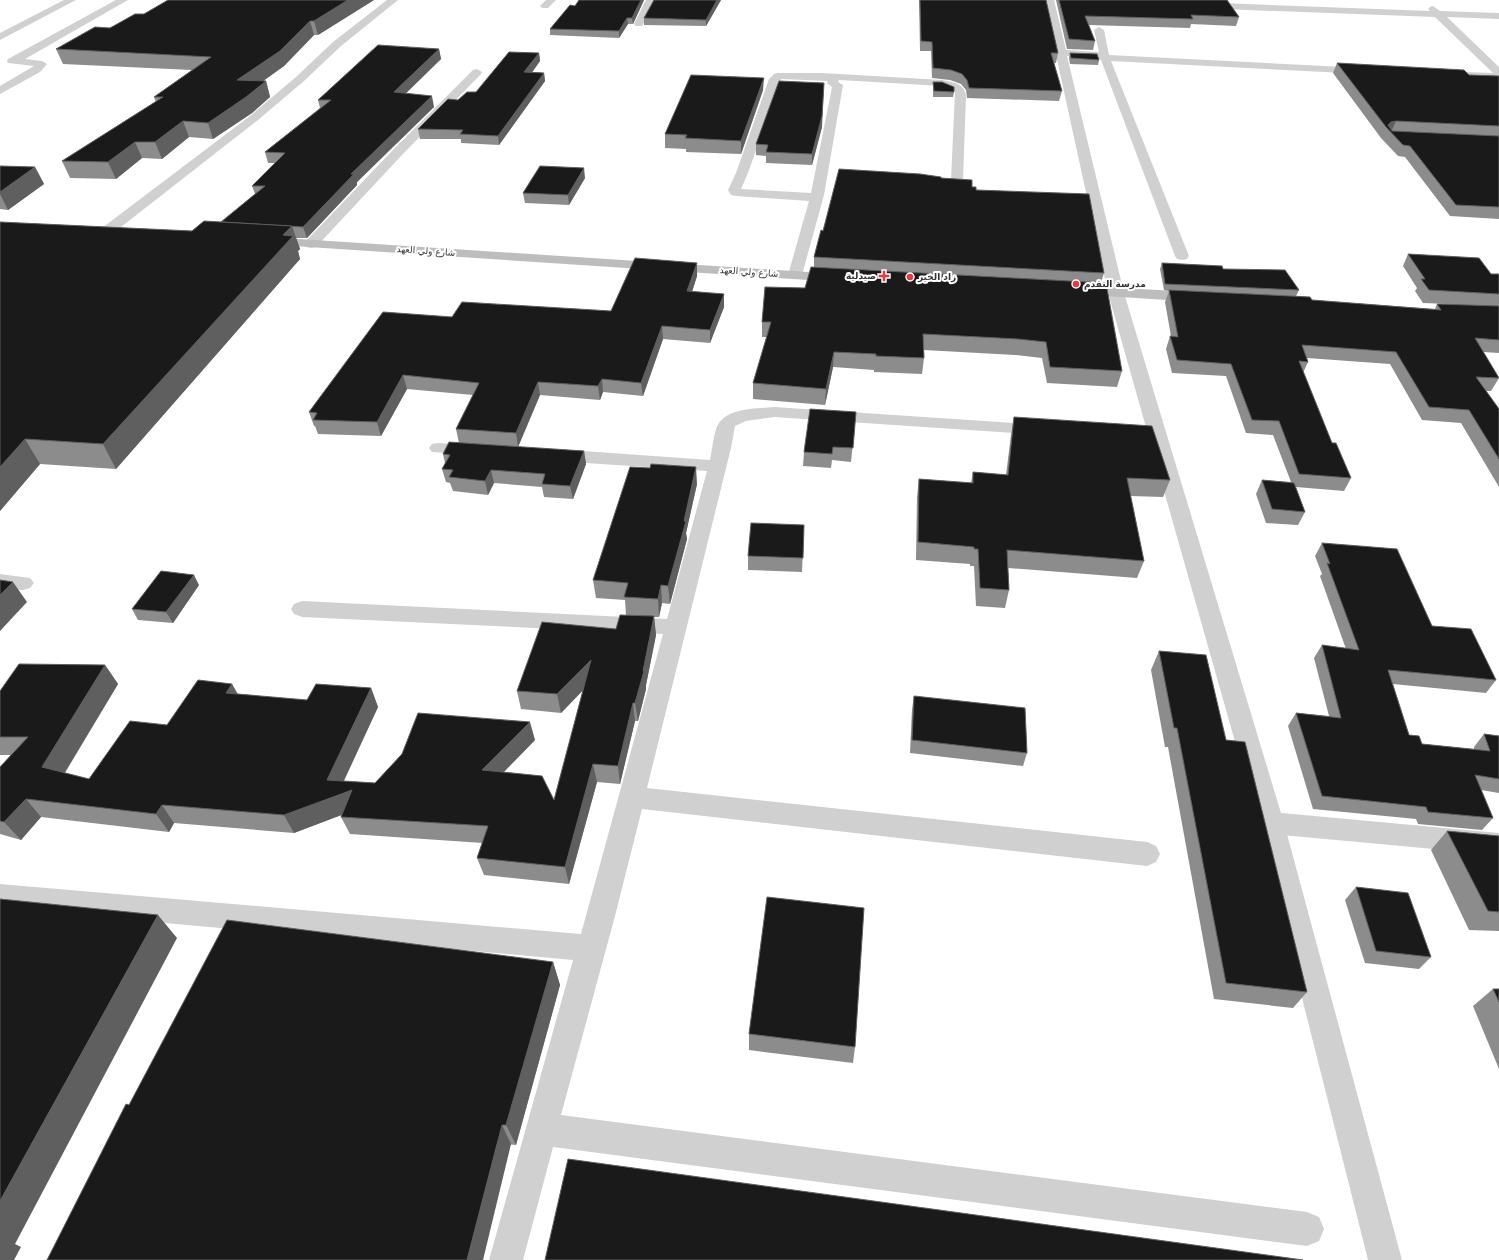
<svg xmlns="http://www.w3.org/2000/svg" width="1499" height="1260" font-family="'DejaVu Sans',Vazirmatn,sans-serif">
<rect width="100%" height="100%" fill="#fff"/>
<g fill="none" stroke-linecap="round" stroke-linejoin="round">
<g fill="#d0d0d0" fill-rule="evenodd">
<path d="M64,0H76L0,40V33Z"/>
<path d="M116,0H128L25,59L42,61L47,64L40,72L0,94V86L34,66L8,63L7,61L8,59Z"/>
<path d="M387,0H398L341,46L304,81L258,120L112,234L107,235L102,234L100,231L102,228L250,116L296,77L333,42Z"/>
<path d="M546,0H556L548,8H542L540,6Z"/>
<path d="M646,0H656L642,26H636L634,24Z"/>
<path d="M1044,0H1054L1066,50L1099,52L1094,30L1099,27L1104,30L1109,55L1364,68L1369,71L1364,74L1111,61L1189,256L1187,259L1182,260L1177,259L1175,256L1101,60L1096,58L1067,56L1124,293L1121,296L1116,298L1111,296L1108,293Z"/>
<path d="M1200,0H1210L1221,3L1430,11L1428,9L1430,7L1433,6L1440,11L1499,13V19L1447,17L1499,67V79L1434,76L1433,74L1434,72L1438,71L1493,73L1435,17L1221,9L1205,5Z"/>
<path d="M477,69L482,72L481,74L401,156L316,247L311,248L306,247L304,244L306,241L393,150L473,70Z"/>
<path d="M778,73H822L942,80C952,82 964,83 966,95L963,180L961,183H953L951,180L955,91L949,88L942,86L839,80L838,82L843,85L824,195L802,275L800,278L795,279L790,278L788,275L809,201L736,196L731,195L728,190L736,173L769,79L774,74ZM781,79L828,81L827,83L832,87L811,193L741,189L748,173Z"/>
<path d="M774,407L1043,425L1049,426L1052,430L1049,434L1043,435L774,417L746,421L735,426L731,448L647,788L1147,842L1156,846L1160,854L1156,862L1147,866L642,809L615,916L561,1115L1307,1212L1319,1217L1324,1229L1319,1241L1307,1246L553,1147L523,1260H489L573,960L0,908V884L581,934L663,634L302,617L294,614L291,609L294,604L302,601L667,619L707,471L555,461L548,459L546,455L548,451L555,449L710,460C712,450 713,439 716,429C724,407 755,409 774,407Z"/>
<path d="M438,443L483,446L486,450L483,454L477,455L432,452L429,448L432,444Z"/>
<path d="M0,574L30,578L34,583L30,588L23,590L0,588Z"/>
<path d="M1271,812L1499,833V855L1271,834L1262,831L1258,823L1262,815Z"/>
</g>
<path fill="#d0d0d0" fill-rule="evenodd" d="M1116,288L1121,290L1124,293L1284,823L1402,1260H1368L1258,823L1108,293L1111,290Z"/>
<g fill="#bdbdbd" fill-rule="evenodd">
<path d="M268,237L839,274L844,275L846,278L844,281L839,282L263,244L261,241L263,238Z"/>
<path d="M1079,286L1198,292L1203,294L1206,297L1203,300L1198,302L1074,294L1071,291L1074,288Z"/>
</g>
</g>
<g fill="#8c8c8c">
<path d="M374,0L318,35H314L284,66L263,81H266L270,97L252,113L213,139L189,137L162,159L142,158L116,179L70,178L62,161L156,102L154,97L192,70L63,64L56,49L144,14Z"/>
<path d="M579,0H644L633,24H628L619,38L550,35V29L575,6Z"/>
<path d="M721,0L706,26L644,25V18Z"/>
<path d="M919,0H1046L1058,53L1056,63H1054L1062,91L1059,101L967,98L966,90L961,84L950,80L932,78L931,51H920Z"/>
<path d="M1056,0H1227L1239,17L1236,26L1191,24L1190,28L1089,25L1095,41L1093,50L1067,49Z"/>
<path d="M439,49L441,59L405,94L434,107L357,182V185L307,238H296L300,249L298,251L300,259L116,469L40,464L0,511V222L192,231L221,222L255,194L252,186L275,163H268L265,152L320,108L318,100Z"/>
<path d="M539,53L540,61L532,72L544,73L545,81L499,145L461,143V139H420L418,129L458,100L476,92Z"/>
<path d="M1070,53L1099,60L1098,65L1070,64L1069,58Z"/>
<path d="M1337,63L1469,75L1499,76V219L1450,216L1405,157L1398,156L1381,138L1333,73Z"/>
<path d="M933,82L954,92L953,97H933Z"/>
<path d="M763,90L741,154L686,152V149L665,148V134Z"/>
<path d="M822,127L812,165L766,163V156L756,155V144Z"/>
<path d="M0,166L35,167L44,184L8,210L0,209Z"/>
<path d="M585,178L569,205L525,203L523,193Z"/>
<path d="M941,178L972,187L976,190L1104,273L1101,283L1122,371L1117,387L1047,383L1042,358L1015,355L924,350V358L922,374L874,372V370L833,367L825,405L753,399V383L767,337H762V322L805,288L814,267V257L823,231Z"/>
<path d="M1408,254L1491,274H1499V353L1483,352L1499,378L1491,391H1486L1499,409V487L1461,423L1422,420L1390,364L1307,358L1308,362L1303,373L1332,443L1351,478L1344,491L1296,487L1305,512L1298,525L1266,523L1256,494L1262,480L1291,482L1273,435L1246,433L1226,376L1172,373L1166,349L1170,336H1171L1165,302L1169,291L1164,290L1160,269L1162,263L1223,269L1299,290L1296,296L1312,300L1435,309L1437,304H1449L1423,303L1415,291L1417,288L1403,266Z"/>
<path d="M697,276L692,292L724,294V307L710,343L663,339L643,396L603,392L600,400L540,395L518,447L584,451L586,464L573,499L544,497L542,487L494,483L488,495L453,491L450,483L446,482L442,469L445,463L443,454L459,443L456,429L473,395L407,389L381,436L318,434L315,426H314L309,412L452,317L611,311Z"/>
<path d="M856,412L851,462L832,460L831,468L803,466L804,452Z"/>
<path d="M1014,417L1170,480L1163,497L1130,496L1144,561L1137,578L1008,568L1009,590L1005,608L976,606L974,566H970V564L916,560L917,497L919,479L971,483L973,472L1006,475L1011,435Z"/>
<path d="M697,484L686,533L687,539L670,604L662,603L659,617H654L656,635L646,685V689L638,721H635L620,784L597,782L569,884L484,875L477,858L483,843L350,834L341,817V815L294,833L174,823L169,832L41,817L21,840L0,834V767L11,755H0V691L105,665L118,684L65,773L89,779L167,725L232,684L238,694L307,700L371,688L378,707L344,781L375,783L535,740L504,772L554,800L583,690L561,713L521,709L517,691L616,629L626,615L625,600L596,598L593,580Z"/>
<path d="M804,525L802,572L748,570V556Z"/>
<path d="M1322,543L1432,626L1496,680L1486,693L1393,684L1409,735L1422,744L1474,749V747L1484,734L1499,736V793L1481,790L1493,818L1482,830L1418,824L1416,819L1313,809L1288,726L1296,713L1329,716L1314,658L1322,645L1346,649L1320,576L1322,574L1315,556Z"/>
<path d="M199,585L173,623L138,620L132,609Z"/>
<path d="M1159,651L1226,740L1307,992L1293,1008L1214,999L1168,747H1165L1151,670Z"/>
<path d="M914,696L1027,753L1023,766L910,753L912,709Z"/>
<path d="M1447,831L1499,836V931L1469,930L1431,850Z"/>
<path d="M1356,887L1431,957L1419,969L1365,963L1345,900Z"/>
<path d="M553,962L560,985L516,1145L129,1105Z"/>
<path d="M1493,989H1499V1069L1473,1006Z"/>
<path d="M749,1034L855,1047L853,1063L749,1050Z"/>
</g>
<g fill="#5f5f5f">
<path d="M348,0H374L318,35L314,21Z"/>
<path d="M641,0H644L633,24L632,18Z"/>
<path d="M717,0H721L706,26V20Z"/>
<path d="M627,18L628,24L619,38V31Z"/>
<path d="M310,21L314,35L284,66L242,96L237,80Z"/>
<path d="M439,49L441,59L396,103L394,92Z"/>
<path d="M539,53L540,61L526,81L524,72Z"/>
<path d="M544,73L545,81L499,145L498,136Z"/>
<path d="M764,78L763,90L741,154V141Z"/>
<path d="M266,81L270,97L252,113L213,139L208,123Z"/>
<path d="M824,83L822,127L812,165V154Z"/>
<path d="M432,96L434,107L357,182V185L307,238L303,227L351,174Z"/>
<path d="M183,121L189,137L162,159L155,142Z"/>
<path d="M1396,121L1391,132L1388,125L1391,122Z"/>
<path d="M135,142L142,158L116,179L108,162Z"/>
<path d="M35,167L44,184L8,210L0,194V192Z"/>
<path d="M584,168L585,178L569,205L568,195Z"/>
<path d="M292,226L300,249L298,251L300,259L116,469L103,444L283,235Z"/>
<path d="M697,263V276L688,304L687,291Z"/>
<path d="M724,294V307L710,343V330Z"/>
<path d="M662,326L663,339L643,396L641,383Z"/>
<path d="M834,352L833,367L825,405L826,389Z"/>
<path d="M403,375L407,389L381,436L377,422Z"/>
<path d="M602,379L603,392L600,400L598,386Z"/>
<path d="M538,382L540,395L518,447L516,433Z"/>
<path d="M25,439L40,464L0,511V467Z"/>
<path d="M584,451L586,464L573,499L570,486Z"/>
<path d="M696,467L697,484L686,533L687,539L670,604L668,586L684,521Z"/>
<path d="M491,470L494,483L488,495L485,481Z"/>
<path d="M194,575L199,585L173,623L166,612Z"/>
<path d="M13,582L27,602L0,631V595Z"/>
<path d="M661,585L662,603L659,617L658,599Z"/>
<path d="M654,616L656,635L646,685V689L638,721L635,703Z"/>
<path d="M591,660L594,679L561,713L557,694Z"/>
<path d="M105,665L118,684L57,785L42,767Z"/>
<path d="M232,684L242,703L226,693Z"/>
<path d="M371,688L378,707L337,795L352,790L360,808L294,833L284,815L327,780Z"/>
<path d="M633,703L635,721L620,784L618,766Z"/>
<path d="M530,722L535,740L488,788L482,770Z"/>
<path d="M593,764L597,782L569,884L565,867Z"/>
<path d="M26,799L41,817L21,840L4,822Z"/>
<path d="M162,805L174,823L169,832L156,814Z"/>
<path d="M158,915L177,938L15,1244L21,1247L14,1260H0V1201Z"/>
<path d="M553,962L560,985L516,1145L506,1125Z"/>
<path d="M502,1125L511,1144L483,1260H467Z"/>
</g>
<g fill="#1a1a1a" stroke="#5f5f5f">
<path d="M168,0H348L314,21H310L280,51L237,80L266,81L246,97L208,123L183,121L155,142H135L108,162L62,161L163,97H154L211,57L56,49L95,27L110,28L135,14H144Z"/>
<path d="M579,0H641L632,18H627L619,31L550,29L570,5L575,6Z"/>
<path d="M654,0H717L706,20L644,18Z"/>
<path d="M920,0H1046L1058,53H1051L1062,91L969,88L967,80L962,74L951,70L933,68L932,42L921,41Z"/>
<path d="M1059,0H1227L1239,17L1191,15L1193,19L1085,16L1095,41L1069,39Z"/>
<path d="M378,45L439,49L394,92L432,96L351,174H354L303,227L221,222L265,186H252L285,153L265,152L331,100H318Z"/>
<path d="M509,52L539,53L524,72L544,73L498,136L460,134L463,130L418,129L448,99L458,100L467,92H476Z"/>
<path d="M1070,53L1097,54L1099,60L1071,58Z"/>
<path d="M1337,63L1464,70L1469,75L1499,76V126L1396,121L1391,122L1388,125L1392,131L1499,136V207L1456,205L1410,146L1403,145L1386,127Z"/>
<path d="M691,75L764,78L741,141L685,138L687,135L665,134Z"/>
<path d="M779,81L824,83L822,116L812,154L766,152L768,145L756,144Z"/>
<path d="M933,82H942L954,87V92L934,91Z"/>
<path d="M0,166L35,167L0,192Z"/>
<path d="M540,166L584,168L568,195L523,193Z"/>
<path d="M839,169L920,174L941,177V178L972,180V187H976V190L1089,194L1104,273L814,257L821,230L823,231Z"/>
<path d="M204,221L292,226L283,235L293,236L103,444L25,439L0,467V222L192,231Z"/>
<path d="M1408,254L1479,258L1491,274H1499V294L1429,290L1421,279H1425Z"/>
<path d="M635,258L697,263L687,291L724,294L710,330L662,326L641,383L602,379L598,386L538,382L516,433L456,429L479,383L403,375L377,422L313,420L317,413L309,412L383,312L452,317L462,302L611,311Z"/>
<path d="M1162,263L1222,266L1223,269L1285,270L1299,290L1165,284Z"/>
<path d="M811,267L1106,283L1122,371L1050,367L1046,342L1018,339L923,334L924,358L876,356V354L834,352L826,389L753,383L771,322H762L765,287L805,288Z"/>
<path d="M1169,290L1310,297L1312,300L1441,310L1437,304L1499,306V340L1475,338L1499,378L1476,377L1499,409V459L1469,410L1429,407L1396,352L1302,345L1308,362L1299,361L1332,443H1336L1351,478L1299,474L1279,421L1252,420L1231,364L1177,360L1170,336L1178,337Z"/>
<path d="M810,409L856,412L853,448L833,447L832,454L804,452Z"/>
<path d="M1014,417L1152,426L1170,480L1127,478L1144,561L1007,550L1009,590L980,588L978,549H974V547L918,542L919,479L973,483V472L1008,475Z"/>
<path d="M449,442L584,451L570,486L542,484L545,474L491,470L485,481L449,477L453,470L442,469L450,455L443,454Z"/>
<path d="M651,464L696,467L684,521H686L668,586L661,585L658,599L624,597L628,583L593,580L630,467L650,468Z"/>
<path d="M1262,480L1294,483L1305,512L1272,509Z"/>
<path d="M751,523L804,525L803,558L748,556Z"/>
<path d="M1322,543L1397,549L1432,626L1471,629L1496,680L1388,670L1409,735L1419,736L1422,744L1490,751L1484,734L1499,736V779L1475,775L1493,818L1428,812L1426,807L1322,796L1296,713L1341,718L1322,645L1359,650L1327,563L1330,564Z"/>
<path d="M161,571L194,575L166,612L132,609Z"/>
<path d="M0,580L13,582L0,595Z"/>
<path d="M620,615L654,616L643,671H644L635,703H633L618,766L593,764L565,867L477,858L488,826L341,817L352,790L284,815L162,805L156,814L26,799L4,822L0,821V767L28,737H0V691L19,664L105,665L42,767L89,779L130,721L167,725L198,680L232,684L226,693L307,700L316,684L371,688L327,780L375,783L402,754L418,713L530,722L482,770L542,776L554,800L591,660L557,694L517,691L542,622L616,629Z"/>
<path d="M1159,651L1206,655L1226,740L1245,742L1307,992L1226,983L1177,728H1174Z"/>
<path d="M914,696L1025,708L1027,753L912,740Z"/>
<path d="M1447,831L1499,836V912L1488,911Z"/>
<path d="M1356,887L1408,893L1431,957L1376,951Z"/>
<path d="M767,897L864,908L855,1047L749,1034Z"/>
<path d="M0,899L158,915L0,1201Z"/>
<path d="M227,920L553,962L506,1125H502L467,1260H47L126,1104L129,1105Z"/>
<path d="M1493,989H1499V1002Z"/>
<path d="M568,1159L1303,1260H545Z"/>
</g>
<g fill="#e63946" stroke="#fff" stroke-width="1.5">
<path d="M882 270h4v4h4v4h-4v4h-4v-4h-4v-4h4z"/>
<circle cx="910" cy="277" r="4"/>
<circle cx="1076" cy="284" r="4"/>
</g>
<g text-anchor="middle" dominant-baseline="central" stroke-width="4" stroke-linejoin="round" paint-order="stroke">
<g font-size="9" fill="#333" stroke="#fff">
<text transform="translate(426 251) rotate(4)">شارع ولي العهد</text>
<text transform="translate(749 272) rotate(4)">شارع ولي العهد</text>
</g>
<g font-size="9" font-weight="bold" fill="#333" stroke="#fff" text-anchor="start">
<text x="876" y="276" text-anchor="end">صيدلية</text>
<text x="918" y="277">زاد الخير</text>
<text x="1084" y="284">مدرسة التقدم</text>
</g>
</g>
</svg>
